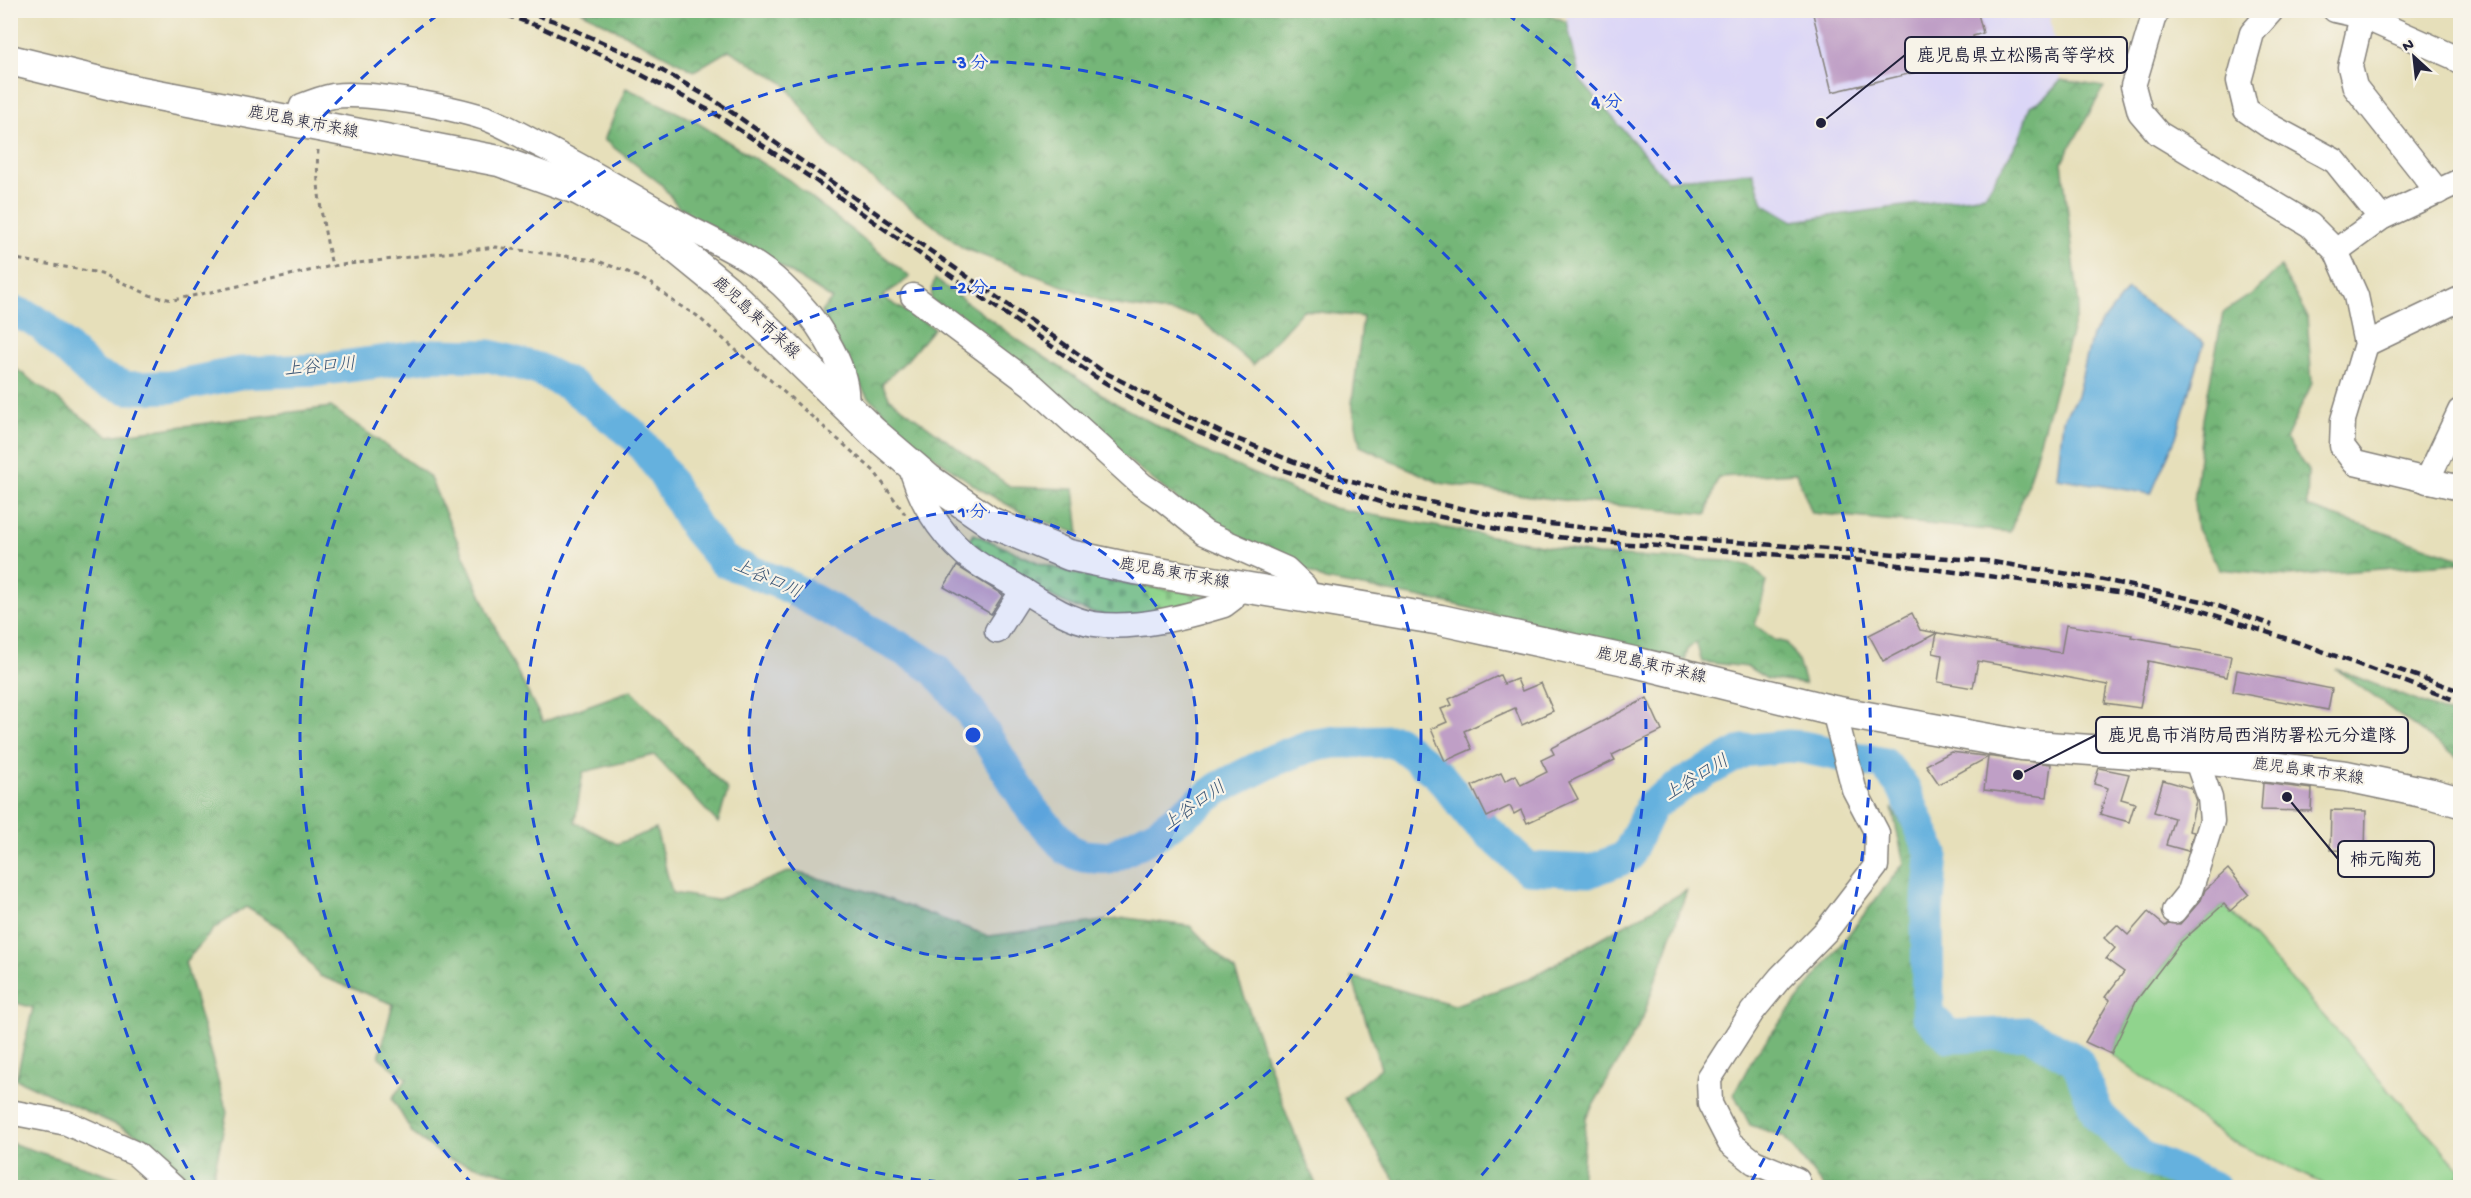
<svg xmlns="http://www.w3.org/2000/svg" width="2471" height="1198" font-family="'Gochi Hand','Klee One',sans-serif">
<defs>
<pattern id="forest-crowns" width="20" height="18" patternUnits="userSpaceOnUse" patternTransform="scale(1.5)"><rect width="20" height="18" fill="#74b678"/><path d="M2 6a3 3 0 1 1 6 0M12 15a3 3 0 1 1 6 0" fill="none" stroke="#5f9464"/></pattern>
<pattern id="cemetery-stones" width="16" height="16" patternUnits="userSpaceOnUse" patternTransform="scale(1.5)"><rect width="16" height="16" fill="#90d48d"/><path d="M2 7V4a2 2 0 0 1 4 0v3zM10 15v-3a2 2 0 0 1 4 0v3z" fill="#7cb67b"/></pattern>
</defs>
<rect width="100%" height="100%" fill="#f7f3e8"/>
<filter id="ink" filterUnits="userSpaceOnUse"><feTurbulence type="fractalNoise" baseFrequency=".0167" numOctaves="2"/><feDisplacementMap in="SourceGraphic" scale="12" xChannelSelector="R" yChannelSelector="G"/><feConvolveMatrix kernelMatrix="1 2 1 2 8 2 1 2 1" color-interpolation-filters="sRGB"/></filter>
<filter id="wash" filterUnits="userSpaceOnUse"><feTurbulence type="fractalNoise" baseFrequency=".008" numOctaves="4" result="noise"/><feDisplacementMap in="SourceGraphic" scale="24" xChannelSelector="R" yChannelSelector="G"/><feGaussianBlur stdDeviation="1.35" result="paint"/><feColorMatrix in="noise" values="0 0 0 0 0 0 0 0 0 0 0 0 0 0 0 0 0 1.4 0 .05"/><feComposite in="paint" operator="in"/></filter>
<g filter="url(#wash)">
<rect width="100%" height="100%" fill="#e6dfba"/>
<path fill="#dbd6f7" d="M1565,11H2056L2050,18L2061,80L2046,97L2030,106L2019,140L1986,195L1793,221L1763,203L1752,172L1667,180L1580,80Z"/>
<path fill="#90d48d" stroke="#597b64" stroke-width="1.5" d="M2224,904L2460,1169V1174L2452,1187H2331L2229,1140L2111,1054L2136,1001L2181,942Z"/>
<g fill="url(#forest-crowns)" stroke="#4b6c5a" stroke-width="1.5">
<path d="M581,11H1541L1567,22L1580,80L1667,180L1753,172L1763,203L1793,221L1985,195L2019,140L2030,106L2046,97L2061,80L2104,87L2062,162L2079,306L2027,486L2010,532L1812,513L1796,473L1718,477L1707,514L1552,499L1440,483L1360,446L1352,403L1363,317L1303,310L1253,365L1196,316L1110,304L963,248L831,147L784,83L729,50L694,71Z"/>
<path d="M626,88L693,120L789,180L910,277L882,297L934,328L908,359L882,384L890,399L1011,487L1074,489L1079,534L1024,514L978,488L914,442L865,393L821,312L832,299L754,249L683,213L661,184L604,140Z"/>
<path d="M2280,267L2307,316L2312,383L2286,439L2308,471L2307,507L2460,558V563L2288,576L2220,569L2197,529L2194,503L2203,419L2223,313L2256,291Z"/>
<path d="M935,279L1021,342L1117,404L1213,456L1333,508L1598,555L1726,561L1751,566L1767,582L1755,625L1775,640L1787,643L1798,661L1805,684L1767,679L1748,667L1702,662L1696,642L1688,649L1685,660L1444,602L1325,580L1215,526L1184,505L931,300L932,288Z"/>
<path d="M11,365L108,436L331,407L429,476L500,638L543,722L631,690L728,790L718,823L654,755L583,772L575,822L617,844L656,829L672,893L716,900L791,871L863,890L989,936L1126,918L1190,926L1235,971L1288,1118L1317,1187L564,1188L448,1159L413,1134L392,1098L407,1079L379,1057L393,1004L320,976L285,931L246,907L215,928L185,962L227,1112L211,1187H197L149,1140L16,1079L33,1008L10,1001Z"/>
<path d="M2336,669L2460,718V759L2458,758Z"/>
<path d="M1892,808L1920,854L1917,1020L1942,1044L2023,1041L2064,1065L2090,1122L2136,1168L2182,1187H1824L1784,1137L1750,1125L1734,1094L1754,1056L1904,863Z"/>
<path d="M1687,890L1642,1020L1586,1118L1581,1187H1399L1344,1098L1381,1068L1352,977L1455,1005L1526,980Z"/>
<path d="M11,1143L128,1181L134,1187H11Z"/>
</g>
<path fill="url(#cemetery-stones)" stroke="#597b64" stroke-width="1.5" d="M974,534L1039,563L1092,578L1219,597C1184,605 1140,621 1105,615C1053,607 1011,570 968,542Z"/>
<path fill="#65b1de" stroke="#446a8c" stroke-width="1.5" d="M2127,290L2204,343L2176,437L2151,494L2057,478L2063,419L2077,396L2092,335Z"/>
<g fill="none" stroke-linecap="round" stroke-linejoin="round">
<path stroke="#65b1de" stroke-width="33" d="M10,311L28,317L42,325L95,376L127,388L170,387L239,373L318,370L433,355L490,356L538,369L572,386L636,437L663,472L696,528L724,561L785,585L910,653L935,669L970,711L1032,810L1068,850L1083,856L1109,858L1158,833L1219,788L1274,760L1310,746L1336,742L1396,741L1438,774L1474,819L1528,868L1590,871L1627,857L1651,806L1685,783L1743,751L1788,746L1802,747L1884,764L1903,787L1932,854L1927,913L1928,1015L1949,1036L2028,1033L2077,1061L2098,1115L2141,1156L2214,1188"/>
</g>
<g id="blocks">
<g fill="#bf9fc6">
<path d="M1812,10H1977L1983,33L1973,36L1976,58L1832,92Z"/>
<path d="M957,566L1003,595L991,614L944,587Z"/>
<path d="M1912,613L1920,630L2061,653L2066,625L2132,635L2131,637L2172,644V646L2231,656L2227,677L2148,661L2140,708L2105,703L2108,685L1978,661L1973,688L1938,682L1942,655L1933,653L1937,633L1883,661L1869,635Z"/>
<path d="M2237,670L2332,689L2328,710L2233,692Z"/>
<path d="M1500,675L1504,684L1517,679L1522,691L1541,683L1553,711L1522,725L1515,708L1464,731L1472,749L1445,761L1431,729L1447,722L1441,709L1452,705L1449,699Z"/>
<path d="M1647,698L1662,731L1612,755L1615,760L1569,782L1578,799L1527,823L1521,810L1514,814L1510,806L1487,817L1472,786L1501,773L1505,781L1516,775L1521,785L1547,772L1541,760L1554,754L1551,748Z"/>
<path d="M1951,752L2051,764L2047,797L1984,790L1988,757L1939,784L1926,765Z"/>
<path d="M2099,768L2129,774L2121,799L2135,803L2129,822L2100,814L2108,788L2094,784Z"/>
<path d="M2163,780L2191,788L2196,801L2189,831L2194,832L2188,851L2166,845L2174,818L2154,812Z"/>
<path d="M2263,783L2312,789L2311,811L2261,810Z"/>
<path d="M2331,810L2366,811L2365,851L2330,850Z"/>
<path d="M2228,869L2249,894L2230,911L2224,904L2181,942L2136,1001L2111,1054L2085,1042L2110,1000L2105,997L2124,972L2106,959L2115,948L2104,938L2117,925L2128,935L2148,912L2165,926L2168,923L2180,924L2201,900L2205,890Z"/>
</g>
</g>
</g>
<g filter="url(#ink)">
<use href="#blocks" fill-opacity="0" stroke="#84807a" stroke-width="1.5"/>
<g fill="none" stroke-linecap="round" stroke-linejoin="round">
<g stroke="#84807a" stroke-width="27">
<g id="minor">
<path d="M2158,10L2153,19L2133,86L2140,112L2158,133L2310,225L2336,251L2356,296L2366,344L2343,420L2342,446L2355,463L2460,488"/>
<path d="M2272,10L2252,33L2239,81L2246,110L2268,125L2335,161L2381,218"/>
<path d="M2335,10L2362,16L2454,57L2460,62"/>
<path d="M2362,16L2350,67L2355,87L2438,192"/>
<path d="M296,122L302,106C312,102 322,98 333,96C368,91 451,107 485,118C502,124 519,134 534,142C582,166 628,193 674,220C711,241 751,256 782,285C812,313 851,365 846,406"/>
<path d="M2336,251L2381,218L2460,181"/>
<path d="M913,296L1032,385L1142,485L1163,499L1205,533L1286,569L1304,586L1309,598"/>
<path d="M2366,344L2460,299"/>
<path d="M910,463C918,498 939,532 966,555C983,569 1006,579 1024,591C1045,604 1069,620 1094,624C1136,630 1184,617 1224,605L1232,599L1238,586"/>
<path d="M2427,481L2460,411"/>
<path d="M997,631L1023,590"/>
<path d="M2174,911L2190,891L2212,821L2210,798L2200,770V759"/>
<path d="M10,1112L67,1123L136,1154L174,1188"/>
<path d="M1800,1188L1797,1180L1754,1162L1730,1143L1710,1104L1709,1079L1752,1012L1780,978L1826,931L1876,866L1877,833L1854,789L1834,711"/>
</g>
</g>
<g stroke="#84807a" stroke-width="33">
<path id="major" d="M10,60L137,91L499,161L579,190L655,231L726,289L873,432L928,479L990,522L1069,555L1135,569L1441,620L1634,662L1834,711L2022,745L2187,757L2346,776L2432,794L2460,802"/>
</g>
<g stroke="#84807a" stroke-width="3" stroke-dasharray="4.5 4.5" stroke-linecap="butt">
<path d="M318,150C315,190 324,227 332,266"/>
<path d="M10,258L101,273L152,296L173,300L332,266L496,247L595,260L628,272L650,283L677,304L696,315L874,471L905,514"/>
</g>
<use href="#minor" stroke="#fff" stroke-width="24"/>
<use href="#major" stroke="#fff" stroke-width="30"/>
<g stroke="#22223b" stroke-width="4.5" stroke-dasharray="9 4.5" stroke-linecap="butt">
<path d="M493,10L538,26L621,64L714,113L816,181L1094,376L1146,407L1283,470L1395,507L1506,531L1602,542L1866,561L2118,592L2199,610L2303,644L2460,702"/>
<path d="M523,10L554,21L647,62L717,102L1104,372L1222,433L1317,471L1415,499L1523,521L1669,537L1987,561L2094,578L2207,602L2272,625"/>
<path d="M2385,665L2460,691"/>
</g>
</g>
</g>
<circle cx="973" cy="735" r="224" fill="#1d4ed8" fill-opacity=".12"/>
<g fill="none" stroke="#1d4ed8" stroke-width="3" stroke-dasharray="10 8">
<circle cx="973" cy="735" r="224"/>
<circle cx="973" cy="735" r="448"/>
<path d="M473 1185A673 673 0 1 1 1473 1185"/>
<path d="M196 1184A897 897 0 0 1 439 14M1507 14A897 897 0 0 1 1750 1184"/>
</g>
<g text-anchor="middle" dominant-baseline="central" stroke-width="4.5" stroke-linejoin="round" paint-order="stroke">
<g font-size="16" fill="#22223b" stroke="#f7f3e8">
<text transform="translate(303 124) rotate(11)">鹿児島東市来線</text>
<text transform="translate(755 319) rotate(43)">鹿児島東市来線</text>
<text transform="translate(1174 575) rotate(10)">鹿児島東市来線</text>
<text transform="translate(1651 667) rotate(13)">鹿児島東市来線</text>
<text transform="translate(2308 773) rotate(8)">鹿児島東市来線</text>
</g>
<g font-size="18" font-style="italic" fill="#395474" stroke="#f7f3e8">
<text transform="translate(320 368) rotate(-5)">上谷口川</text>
<text transform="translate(767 580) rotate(24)">上谷口川</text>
<text transform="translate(1697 779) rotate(-31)">上谷口川</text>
<text transform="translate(1195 807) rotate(-35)">上谷口川</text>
</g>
</g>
<circle cx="973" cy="735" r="9" fill="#1d4ed8" stroke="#f7f3e8" stroke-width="3"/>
<g font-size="18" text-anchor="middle" font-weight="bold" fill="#1d4ed8" stroke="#f7f3e8" stroke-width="4.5" stroke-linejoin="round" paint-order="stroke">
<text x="973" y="68">3 分</text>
<text x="1607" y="107">4 分</text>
<text x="973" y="293">2 分</text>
<text x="973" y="517">1 分</text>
</g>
<path fill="none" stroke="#22223b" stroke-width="2" d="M1821 123L1905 55M2018 775L2096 735M2287 797L2338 859"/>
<g fill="#22223b" stroke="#f7f3e8" stroke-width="2">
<circle cx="1821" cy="123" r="6"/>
<circle cx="2018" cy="775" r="6"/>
<circle cx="2287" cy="797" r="6"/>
</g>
<g fill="#f7f3e8" stroke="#22223b" stroke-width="2">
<rect x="1905" y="37" width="222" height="36" rx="6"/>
<rect x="2096" y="717" width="312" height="36" rx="6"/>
<rect x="2338" y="841" width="96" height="36" rx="6"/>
</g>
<g font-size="18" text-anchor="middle" font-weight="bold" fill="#22223b">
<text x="2016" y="61">鹿児島県立松陽高等学校</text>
<text x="2252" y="741">鹿児島市消防局西消防署松元分遣隊</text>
<text x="2386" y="865">柿元陶苑</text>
</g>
<rect width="2471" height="1198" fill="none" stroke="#f7f3e8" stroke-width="36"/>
<g transform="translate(2414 57) rotate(333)" stroke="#f7f3e8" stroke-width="4.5" paint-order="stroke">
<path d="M0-4.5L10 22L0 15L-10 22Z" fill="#22223b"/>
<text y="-9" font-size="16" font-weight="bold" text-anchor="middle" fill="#22223b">N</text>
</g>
</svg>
